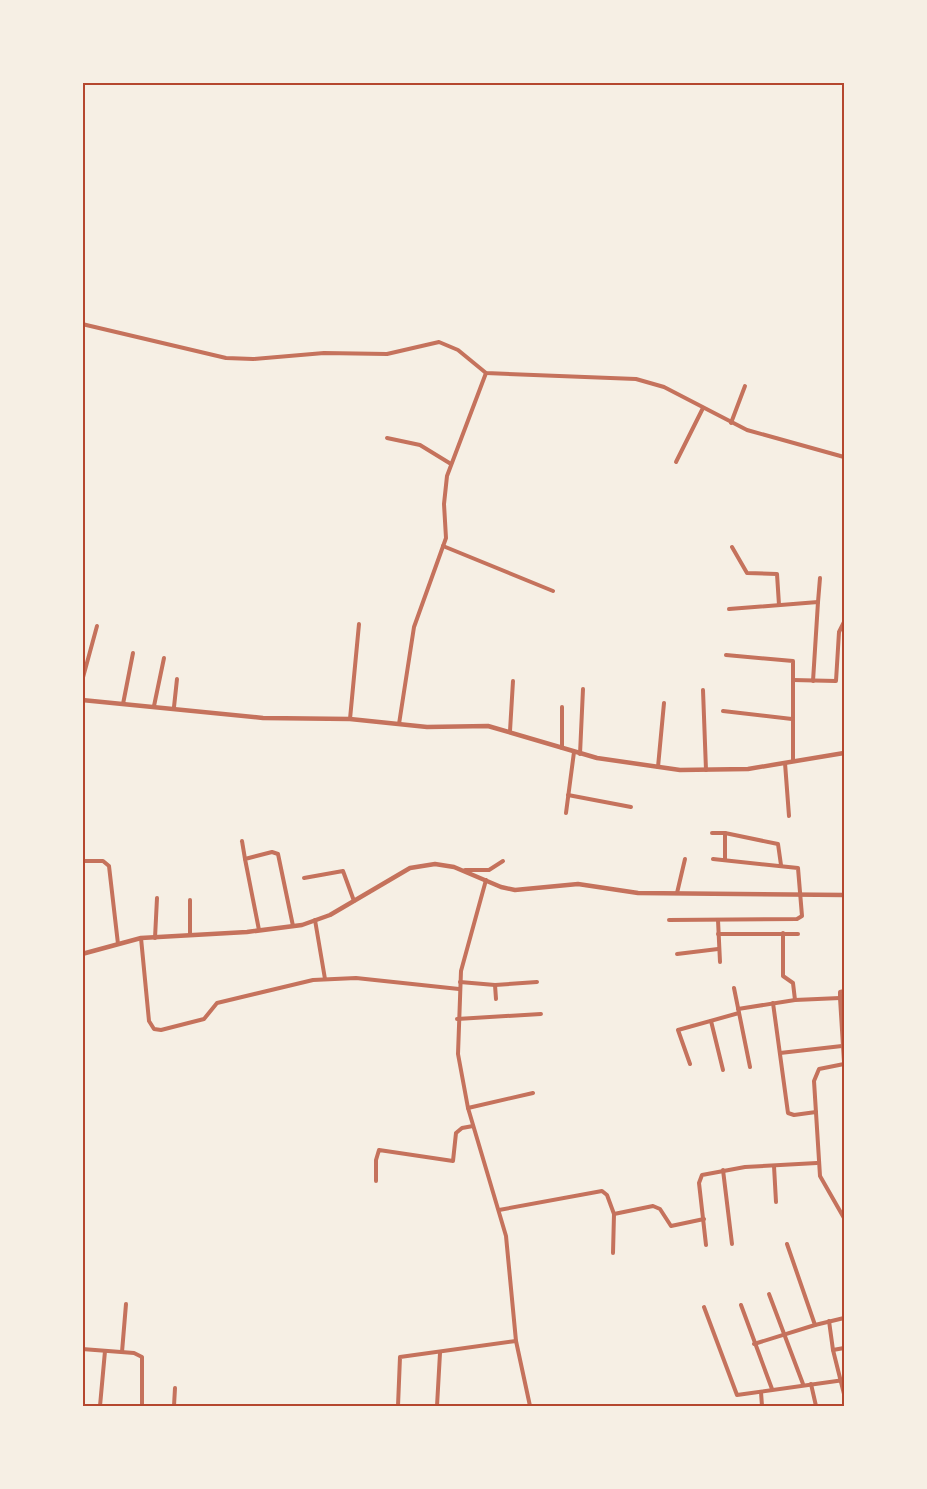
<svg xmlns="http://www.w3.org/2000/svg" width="927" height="1489" font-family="'Libre Baskerville',serif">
<rect width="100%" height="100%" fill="#f6efe4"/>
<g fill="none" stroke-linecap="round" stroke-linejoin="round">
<g stroke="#c5725c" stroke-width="4">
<path d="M82,324L226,358L253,359L324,353L387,354L439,342L458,350L486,373L636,379L664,387L747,430L844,457"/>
<path d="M731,423L745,386"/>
<path d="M387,438L420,445L451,464"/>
<path d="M676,462L703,408"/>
<path d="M443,546L553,591"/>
<path d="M732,547L747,573L777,574L779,605"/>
<path d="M818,602L820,578"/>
<path d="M729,609L818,602L813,681"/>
<path d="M726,655L793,661V760"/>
<path d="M793,680L836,681L839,632L844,622"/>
<path d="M82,681L97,626"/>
<path d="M703,690L706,770"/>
<path d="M123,704L133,653"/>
<path d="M154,706L164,658"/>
<path d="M174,707L177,679"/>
<path d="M723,711L792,719"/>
<path d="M350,719L359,624"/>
<path d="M399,724L414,627L446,538L444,504L447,476L486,373"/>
<path d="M510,731L513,681"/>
<path d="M562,748V707"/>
<path d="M580,754L583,689"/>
<path d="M785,763L789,816"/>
<path d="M658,767L664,703"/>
<path d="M568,795L631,807"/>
<path d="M566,813L574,752"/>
<path d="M712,833H725V860"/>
<path d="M725,833L778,844L781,865"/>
<path d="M242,841L245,859"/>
<path d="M82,861H103L109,866L118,944"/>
<path d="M465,870H489L503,861"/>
<path d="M304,878L343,871L354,901"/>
<path d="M486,880L461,971L458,1054L468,1108L506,1236L516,1341L530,1406"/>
<path d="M677,893L685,859"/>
<path d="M315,920L325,979"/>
<path d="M669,920L797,919L802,916L798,868L713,859"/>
<path d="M718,920L720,962"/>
<path d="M259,930L245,859L272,852L278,854L293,926"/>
<path d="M783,933V976L793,983L795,1000"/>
<path d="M718,934H798"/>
<path d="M190,935V900"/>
<path d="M141,938L149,1021L154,1029L161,1030L204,1019L217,1003L313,980L356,978L459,989"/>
<path d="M155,938L157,898"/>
<path d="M677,954L718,949"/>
<path d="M460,982L495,985L537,982"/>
<path d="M495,985L496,999"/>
<path d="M734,988L750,1067"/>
<path d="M844,991L840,992V998L844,1062"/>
<path d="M773,1003L788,1113L794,1115L816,1112"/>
<path d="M738,1009L795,1000L840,998"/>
<path d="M457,1019L541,1014"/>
<path d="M711,1021L723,1070"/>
<path d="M780,1053L842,1046"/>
<path d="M690,1064L678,1030L739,1013"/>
<path d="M844,1064L819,1069L814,1081L820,1176L844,1218"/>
<path d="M468,1108L533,1093"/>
<path d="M774,1166L776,1202"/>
<path d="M723,1170L732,1244"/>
<path d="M376,1181V1160L379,1150L453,1161L456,1133L462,1128L473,1126"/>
<path d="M499,1210L602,1191L607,1195L614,1214L653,1206L660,1209L671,1226L704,1219"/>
<path d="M706,1245L699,1183L702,1175L745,1167L817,1163"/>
<path d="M613,1253L614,1214"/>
<path d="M769,1294L803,1384"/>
<path d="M741,1305L772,1389"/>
<path d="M704,1307L737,1395L844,1380"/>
<path d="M829,1321L833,1350L844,1394"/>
<path d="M815,1325L844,1318"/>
<path d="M754,1344L815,1325L787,1244"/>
<path d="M82,1349L134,1353L142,1357V1406"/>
<path d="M833,1350L844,1348"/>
<path d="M122,1352L126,1304"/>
<path d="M811,1384L816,1406"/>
<path d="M761,1392L762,1406"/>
<path d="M100,1406L105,1351"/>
<path d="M174,1406L175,1388"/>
<path d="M398,1406L400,1357L516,1341"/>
<path d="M437,1406L440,1353"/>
</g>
<g stroke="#c5725c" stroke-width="4.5">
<path d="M82,700L263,718L350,719L427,727L488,726L597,758L680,770L748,769L844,753"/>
<path d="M82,954L141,938L247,932L302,925L330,915L410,868L435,864L454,867L501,887L515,890L578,884L638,893L844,895"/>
</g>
</g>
<rect width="927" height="1489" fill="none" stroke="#f6efe4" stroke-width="168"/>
<rect x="84" y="84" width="759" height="1321" fill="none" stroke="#b5482f" stroke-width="2"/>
</svg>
